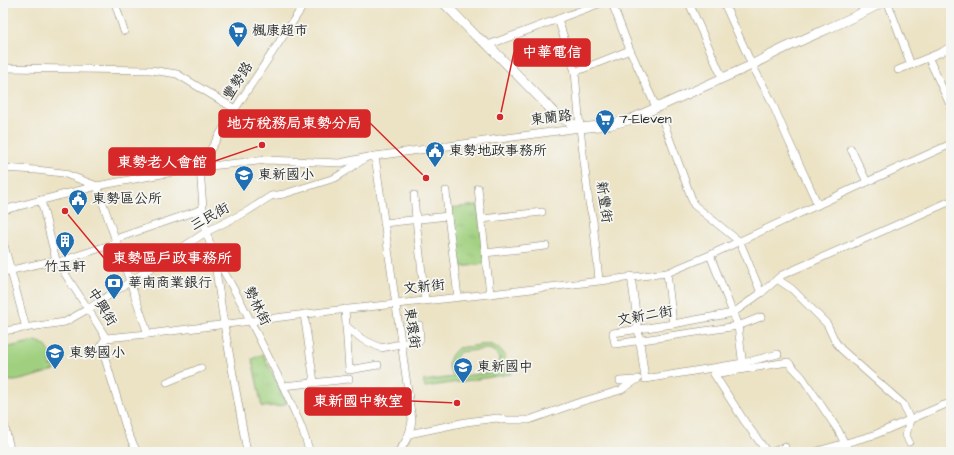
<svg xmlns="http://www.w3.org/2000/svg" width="954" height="455" font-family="'Architects Daughter','LXGW WenKai TC',sans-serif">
<defs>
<pattern id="park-tufts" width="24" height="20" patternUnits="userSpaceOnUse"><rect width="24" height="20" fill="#a0d07f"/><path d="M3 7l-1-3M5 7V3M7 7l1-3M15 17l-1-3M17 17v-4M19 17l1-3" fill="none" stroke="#8ab36e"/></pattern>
</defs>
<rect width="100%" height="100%" fill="#f6f6f2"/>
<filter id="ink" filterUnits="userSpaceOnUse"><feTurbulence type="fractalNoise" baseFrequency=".025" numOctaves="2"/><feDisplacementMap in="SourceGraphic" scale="8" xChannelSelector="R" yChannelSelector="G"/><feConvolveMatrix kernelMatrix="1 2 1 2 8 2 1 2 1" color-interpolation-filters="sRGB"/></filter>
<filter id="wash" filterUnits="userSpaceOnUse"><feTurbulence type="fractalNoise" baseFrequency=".012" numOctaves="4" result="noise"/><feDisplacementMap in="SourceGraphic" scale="16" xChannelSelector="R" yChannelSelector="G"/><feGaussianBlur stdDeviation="0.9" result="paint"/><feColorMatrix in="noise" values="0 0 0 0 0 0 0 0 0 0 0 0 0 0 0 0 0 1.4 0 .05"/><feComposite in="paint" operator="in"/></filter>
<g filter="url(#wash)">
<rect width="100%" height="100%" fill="#ece3c5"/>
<g fill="#a0d07f" stroke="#667e55" fill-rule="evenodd">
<path d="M35,341C48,343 54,355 49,366L54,365L55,370C46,372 19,382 11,381C8,380 5,378 3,376V351L9,347Z"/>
<path d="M488,344C502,348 511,356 502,370L510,369L511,374L425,387L423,381L454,377L451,373L448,364L451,356L454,352L458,348ZM488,349C501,353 503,361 494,372L463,376C452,369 452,361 460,352Z"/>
</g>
<g fill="url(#park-tufts)" stroke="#667e55">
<path d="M478,205L485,264L459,267L449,208Z"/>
<path d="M263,354L287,403L281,406L262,407L252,359Z"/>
</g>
</g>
<g filter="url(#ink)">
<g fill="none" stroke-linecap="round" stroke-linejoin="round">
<g stroke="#8c8778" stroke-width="8">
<g id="minor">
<path d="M115,3L124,31"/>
<path d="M612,3L630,50L656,107"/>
<path d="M689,3L722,77"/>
<path d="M724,3L752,65L770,98L786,135L818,205"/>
<path d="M888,3L911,65"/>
<path d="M558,19L575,72L580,128L589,203L593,220L599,280"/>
<path d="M488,45L601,3"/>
<path d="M929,59L951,107"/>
<path d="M3,68L151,70L177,74L235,109"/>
<path d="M898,70L942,52L951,46"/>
<path d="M575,72L630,50"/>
<path d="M663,121L694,205L740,242L761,293L782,275L951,201"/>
<path d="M851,149L867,182"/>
<path d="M375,156L412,420C410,433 407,442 398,452"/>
<path d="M200,167L203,209L206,232L213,252L243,306L283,386L301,426L310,452"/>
<path d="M200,167L235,109L305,3"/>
<path d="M3,168L36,170L63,173L97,186L148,334"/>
<path d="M478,188L490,294"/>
<path d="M446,191L448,216L458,297"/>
<path d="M414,195L416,219L425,300"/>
<path d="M41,200L56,260L88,309L106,338L101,345L127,431L137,452"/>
<path d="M3,210L97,186L200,167L267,160L340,163L368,157L580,128"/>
<path d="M482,219L542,212"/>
<path d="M384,223L448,216"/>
<path d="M115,239L203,209"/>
<path d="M3,241L26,328"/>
<path d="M485,253L546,246"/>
<path d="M710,255L738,326L743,367"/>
<path d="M214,257L224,324L247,452"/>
<path d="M58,263L64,260L116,243"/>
<path d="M3,272L56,260"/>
<path d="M667,273L673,324"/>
<path d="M631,276L645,379L743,363L778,354"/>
<path d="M777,279L792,289L827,324L835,341L841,349L903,404L910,420L906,435L909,442"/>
<path d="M345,309L349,370L378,365"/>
<path d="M304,314L314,382"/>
<path d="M761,317L738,326L615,344L613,333L673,324L733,313L761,293"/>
<path d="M346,326L362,339L381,348L420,340L419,325"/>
<path d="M3,331L65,322L88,309L206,232L246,212L271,196L284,194L335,178L343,173L364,159"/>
<path d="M106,338L148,334L330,311L490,294L667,273L710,255L867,182L951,144"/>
<path d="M620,381L635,380"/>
<path d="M167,382L201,368"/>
<path d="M283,386L349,379"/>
<path d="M3,420L11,452"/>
<path d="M409,434L466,422L497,418L506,420H529L577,403L621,390L638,379"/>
<path d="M767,452L745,422L714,374L788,362L802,377L838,430L845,444L850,452"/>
<path d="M772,452L785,447"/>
<path d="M814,452L874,435L944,405L951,403"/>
</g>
</g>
<g stroke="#8c8778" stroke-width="10">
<path id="major" d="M444,3L476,36L488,45L541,99L555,114L580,128L608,125L629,120L752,65C793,41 840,26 881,3"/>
</g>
<use href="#minor" stroke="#fff" stroke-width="7"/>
<use href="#major" stroke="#fff" stroke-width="9"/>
</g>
</g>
<defs>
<g id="supermarket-pin" transform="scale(1)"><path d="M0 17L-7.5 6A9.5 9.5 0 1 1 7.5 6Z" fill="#1f6fb2" stroke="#f6f6f2"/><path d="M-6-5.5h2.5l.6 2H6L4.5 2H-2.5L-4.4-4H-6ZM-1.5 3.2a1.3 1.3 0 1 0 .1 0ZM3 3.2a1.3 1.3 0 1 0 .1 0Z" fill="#fff"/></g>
<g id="civic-pin" transform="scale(1)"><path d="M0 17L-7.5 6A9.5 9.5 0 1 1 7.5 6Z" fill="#1f6fb2" stroke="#f6f6f2"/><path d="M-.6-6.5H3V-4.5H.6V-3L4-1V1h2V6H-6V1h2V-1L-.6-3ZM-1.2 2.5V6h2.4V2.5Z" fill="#fff"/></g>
<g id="school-pin" transform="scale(1)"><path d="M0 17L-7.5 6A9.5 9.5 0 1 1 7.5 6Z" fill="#1f6fb2" stroke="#f6f6f2"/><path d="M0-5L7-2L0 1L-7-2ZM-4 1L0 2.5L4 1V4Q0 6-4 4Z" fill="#fff"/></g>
<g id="building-pin" transform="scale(1)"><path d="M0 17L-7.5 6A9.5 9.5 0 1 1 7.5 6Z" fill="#1f6fb2" stroke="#f6f6f2"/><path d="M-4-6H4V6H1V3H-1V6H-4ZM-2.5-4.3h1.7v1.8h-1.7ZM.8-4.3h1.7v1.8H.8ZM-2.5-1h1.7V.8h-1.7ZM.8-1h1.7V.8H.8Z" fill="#fff"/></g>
<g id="bank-pin" transform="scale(1)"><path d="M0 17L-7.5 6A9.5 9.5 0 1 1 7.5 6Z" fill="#1f6fb2" stroke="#f6f6f2"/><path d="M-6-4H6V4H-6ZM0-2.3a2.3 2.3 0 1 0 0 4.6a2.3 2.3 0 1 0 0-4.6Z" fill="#fff"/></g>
</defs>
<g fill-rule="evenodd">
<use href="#supermarket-pin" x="238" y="31"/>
<use href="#supermarket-pin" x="605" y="119"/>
<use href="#civic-pin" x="435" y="151"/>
<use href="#school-pin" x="244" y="175"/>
<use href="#civic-pin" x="78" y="199"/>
<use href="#building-pin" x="65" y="241"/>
<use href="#bank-pin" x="114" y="283"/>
<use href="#school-pin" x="55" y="353"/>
<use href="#school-pin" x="463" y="367"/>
</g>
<g text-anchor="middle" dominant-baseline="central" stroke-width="3.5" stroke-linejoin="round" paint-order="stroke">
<g font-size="14" fill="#2b2b2b" stroke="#f6f6f2" text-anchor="start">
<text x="252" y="31">楓康超市</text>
<text x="619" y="119">7-Eleven</text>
<text x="449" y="151">東勢地政事務所</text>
<text x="258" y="175">東新國小</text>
<text x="92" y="199">東勢區公所</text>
<text x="65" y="267" text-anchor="middle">竹玉軒</text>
<text x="128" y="283">華南商業銀行</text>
<text x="69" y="353">東勢國小</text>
<text x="477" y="367">東新國中</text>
</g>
<g font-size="14" fill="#2b2b2b" stroke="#f6f6f2">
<text transform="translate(238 81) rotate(-57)">豐勢路</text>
<text transform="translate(551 118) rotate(-7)">東蘭路</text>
<text transform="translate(604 202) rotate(82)">新豐街</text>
<text transform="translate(210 217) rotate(-29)">三民街</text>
<text transform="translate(424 287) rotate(-6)">文新街</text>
<text transform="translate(257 306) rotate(63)">勢林街</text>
<text transform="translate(102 307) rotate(58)">中興街</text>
<text transform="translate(645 316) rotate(-10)">文新二街</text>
<text transform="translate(412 328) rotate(82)">東環街</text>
</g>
</g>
<path fill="none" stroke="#d62828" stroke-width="1.5" d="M500 117L514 52M426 178L370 123M262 145L215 161M65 211L104 258M457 403L411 401"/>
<g fill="#d62828" stroke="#f6f6f2" stroke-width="1.5">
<circle cx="500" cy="117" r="4"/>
<circle cx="426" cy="178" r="4"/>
<circle cx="262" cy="145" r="4"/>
<circle cx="65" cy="211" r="4"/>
<circle cx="457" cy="403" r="4"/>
</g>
<g fill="#d62828" stroke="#d62828" stroke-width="1.5">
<rect x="514" y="39" width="76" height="27" rx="4"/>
<rect x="219" y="110" width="151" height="27" rx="4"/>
<rect x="109" y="148" width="106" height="27" rx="4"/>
<rect x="104" y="244" width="136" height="27" rx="4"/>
<rect x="305" y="388" width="106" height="27" rx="4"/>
</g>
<g font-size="15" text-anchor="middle" font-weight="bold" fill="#fff">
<text x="552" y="57">中華電信</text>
<text x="294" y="128">地方稅務局東勢分局</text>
<text x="162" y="167">東勢老人會館</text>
<text x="172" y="263">東勢區戶政事務所</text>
<text x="358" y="406">東新國中教室</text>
</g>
<rect width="954" height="455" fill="none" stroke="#f6f6f2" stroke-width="16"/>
</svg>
